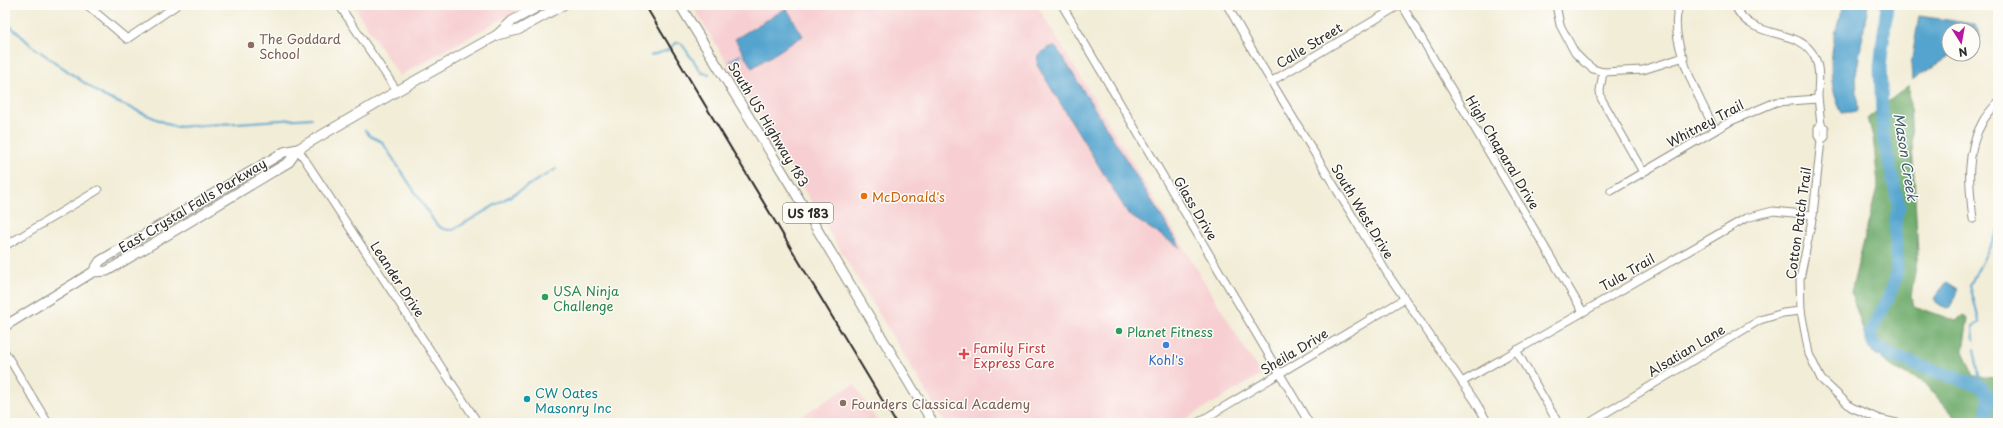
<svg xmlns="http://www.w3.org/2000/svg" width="2003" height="428" font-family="'Playpen Sans',sans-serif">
<rect width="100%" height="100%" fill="#fdfcf7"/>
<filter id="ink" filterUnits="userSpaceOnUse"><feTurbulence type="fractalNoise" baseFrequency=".025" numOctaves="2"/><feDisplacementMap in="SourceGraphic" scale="8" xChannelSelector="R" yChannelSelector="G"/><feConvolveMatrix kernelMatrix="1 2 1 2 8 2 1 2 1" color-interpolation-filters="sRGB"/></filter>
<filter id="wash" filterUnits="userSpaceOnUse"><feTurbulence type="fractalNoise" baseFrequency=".012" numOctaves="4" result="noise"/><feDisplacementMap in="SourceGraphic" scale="16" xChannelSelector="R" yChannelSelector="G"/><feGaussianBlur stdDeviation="0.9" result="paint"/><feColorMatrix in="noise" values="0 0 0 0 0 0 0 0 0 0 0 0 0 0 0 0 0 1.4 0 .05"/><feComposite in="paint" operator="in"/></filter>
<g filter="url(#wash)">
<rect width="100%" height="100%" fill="#f2edd7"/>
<g fill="#f7cfd2">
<path d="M353,5H527L399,76Z"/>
<path d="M692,5H1037L1261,375L1179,423H945Z"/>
<path d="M854,384L878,423H789Z"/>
</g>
<path fill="#6eab6c" stroke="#4c6b4c" d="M1909,85L1918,254L1911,297L1914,306L1956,321L1963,315L1968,318L1963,351L1974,376L1996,378L1998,376V417L1995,423H1959L1925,383L1894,368L1869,349L1851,292L1878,184L1873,137L1868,118Z"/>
<g fill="#55a4cf" stroke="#40687d">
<path d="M1844,5H1868L1856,75L1858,111L1842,113C1824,79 1831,40 1844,5Z"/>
<path d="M785,9H787L803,36L752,68L735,39Z"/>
<path d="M1919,16L1975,24L1981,37L1973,42V30H1949V54H1954L1912,80L1911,64Z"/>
<path d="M1049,47H1055L1060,53L1181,248L1129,215L1037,65L1038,55Z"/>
<path d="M1947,282L1958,289L1950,308L1946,309L1936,302L1934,298Z"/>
</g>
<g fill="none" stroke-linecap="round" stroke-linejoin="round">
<g stroke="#55a4cf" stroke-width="2">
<path d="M5,21L32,46L103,96L175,127L312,118"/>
<path d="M651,55L666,51L676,43H681L702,73L709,74"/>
<path d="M730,61L741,55"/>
<path d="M365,130L370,136L382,142L436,224C441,229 445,230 453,230L556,169"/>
<path d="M1974,340L1973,327L1979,323V321L1970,285L1998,231"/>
<path d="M1974,349L1981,386"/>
</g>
<path stroke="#55a4cf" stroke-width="13" d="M1887,5L1880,68L1883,135L1899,207C1890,228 1900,254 1896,277C1892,294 1878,317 1870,333L1873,344L1888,354L1917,365L1981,386L1989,398L1985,423"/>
</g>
</g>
<g filter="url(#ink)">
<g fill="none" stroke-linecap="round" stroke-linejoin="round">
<g stroke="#8e8c81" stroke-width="9">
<g id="minor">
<path d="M87,5L127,39L177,5"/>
<path d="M339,5L397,91"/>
<path d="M1062,5L1309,423"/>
<path d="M1227,5L1254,53L1387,273L1475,401L1488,423"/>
<path d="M1402,5L1583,312"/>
<path d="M1556,5L1560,25L1575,53L1584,62L1593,69L1603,72L1643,70L1684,57"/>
<path d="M1680,5C1665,35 1700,101 1715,129"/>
<path d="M1735,5C1750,43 1801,25 1815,58C1821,70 1818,85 1818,97C1819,107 1820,116 1821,125L1818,128V136L1821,140"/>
<path d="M1603,72L1600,91L1601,98L1643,172"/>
<path d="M1272,81L1400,5"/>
<path d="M1821,125L1825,128V137L1821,140L1813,215L1800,279L1801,311L1809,354L1821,379L1851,407L1879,419L1897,423"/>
<path d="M298,149L478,423"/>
<path d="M1611,191L1731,121L1776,102L1818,99"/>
<path d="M1973,219C1969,186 1965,152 1983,121C1987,114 1993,108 1998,102"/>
<path d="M5,246L98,190"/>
<path d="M1516,350L1558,423"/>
<path d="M5,352L48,423"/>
<path d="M1462,382L1746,218L1773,211L1813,215"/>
<path d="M1197,423L1404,299"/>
<path d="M1589,423L1760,320L1783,313L1801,311"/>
</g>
</g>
<g stroke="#8e8c81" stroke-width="11">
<g id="major">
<path d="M680,5L790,184L933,423"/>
<path d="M498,34L512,21L541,5"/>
<path d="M93,272L107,271L289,162L298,149"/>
<path d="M5,326L93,272L100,261L284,152L298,149L397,91L497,35L518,30L563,5"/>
</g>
</g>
<use href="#minor" stroke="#fff" stroke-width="7"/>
<use href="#major" stroke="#fff" stroke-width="9"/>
<path stroke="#2b2b2b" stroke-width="2" d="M645,5L896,423"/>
</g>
</g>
<g fill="#8d6e63" stroke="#fdfcf7" stroke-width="1.5">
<circle cx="251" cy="45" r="4"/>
<circle cx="843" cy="403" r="4"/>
</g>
<circle fill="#e8710a" stroke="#fdfcf7" stroke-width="1.5" cx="864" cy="196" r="4"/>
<g fill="#2e9e5b" stroke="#fdfcf7" stroke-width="1.5">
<circle cx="545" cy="297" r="4"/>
<circle cx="1119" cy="331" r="4"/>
</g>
<circle fill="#3f7fe0" stroke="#fdfcf7" stroke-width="1.5" cx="1166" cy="345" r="4"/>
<path fill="#e0444e" stroke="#fdfcf7" stroke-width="1.5" d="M962 348h4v4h4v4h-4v4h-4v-4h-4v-4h4z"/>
<circle fill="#0f9aa8" stroke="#fdfcf7" stroke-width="1.5" cx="527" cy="399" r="4"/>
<g text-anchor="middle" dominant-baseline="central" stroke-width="3" stroke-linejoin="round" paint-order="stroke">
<rect fill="#fdfcf7" stroke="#6a6a68" stroke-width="1" x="783" y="203" width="50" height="20" rx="3"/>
<g font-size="12" font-weight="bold" fill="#2b2b2b">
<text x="808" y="213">US 183</text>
</g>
<g font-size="13" fill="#785e54" stroke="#fdfcf7" text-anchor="start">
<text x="259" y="38">The Goddard<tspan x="259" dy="15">School</tspan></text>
<text x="851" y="403">Founders Classical Academy</text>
</g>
<g font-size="13" fill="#2b2b2b" stroke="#fdfcf7">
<text transform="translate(1309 45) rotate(-31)">Calle Street</text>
<text transform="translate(1705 123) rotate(-28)">Whitney Trail</text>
<text transform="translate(769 124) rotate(59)">South US Highway 183</text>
<text transform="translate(1503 152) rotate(59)">High Chaparal Drive</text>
<text transform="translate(192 205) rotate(-31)">East Crystal Falls Parkway</text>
<text transform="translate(1196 208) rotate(59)">Glass Drive</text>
<text transform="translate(1363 211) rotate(59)">South West Drive</text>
<text transform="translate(1798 223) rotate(-82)">Cotton Patch Trail</text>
<text transform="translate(1627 272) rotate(-30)">Tula Trail</text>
<text transform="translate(398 279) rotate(57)">Leander Drive</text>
<text transform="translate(1686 350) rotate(-31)">Alsatian Lane</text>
<text transform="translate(1294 351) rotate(-31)">Sheila Drive</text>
</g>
<g font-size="13" fill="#c56008" stroke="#fdfcf7" text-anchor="start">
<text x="872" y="196">McDonald's</text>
</g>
<g font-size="13" fill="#27864d" stroke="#fdfcf7" text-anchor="start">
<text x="553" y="290">USA Ninja<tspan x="553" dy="15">Challenge</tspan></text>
<text x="1127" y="331">Planet Fitness</text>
</g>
<g font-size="13" fill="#be3a42" stroke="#fdfcf7" text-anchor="start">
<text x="973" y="347">Family First<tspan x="973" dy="15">Express Care</tspan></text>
</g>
<g font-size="13" fill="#366cbe" stroke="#fdfcf7">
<text x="1166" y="359">Kohl's</text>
</g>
<g font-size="13" fill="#0d838f" stroke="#fdfcf7" text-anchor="start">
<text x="535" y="392">CW Oates<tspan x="535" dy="15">Masonry Inc</tspan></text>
</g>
<g font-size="14" font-style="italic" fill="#3c5b6d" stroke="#fdfcf7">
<text transform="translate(1906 157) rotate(81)">Mason Creek</text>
</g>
</g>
<rect width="2003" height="428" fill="none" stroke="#fdfcf7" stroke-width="20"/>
<g transform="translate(1961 42) rotate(169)"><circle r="19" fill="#fdfcf7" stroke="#a9a8a5"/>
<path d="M0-3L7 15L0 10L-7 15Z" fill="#b5179e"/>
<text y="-6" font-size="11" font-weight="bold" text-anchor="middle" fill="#2b2b2b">N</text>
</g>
</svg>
